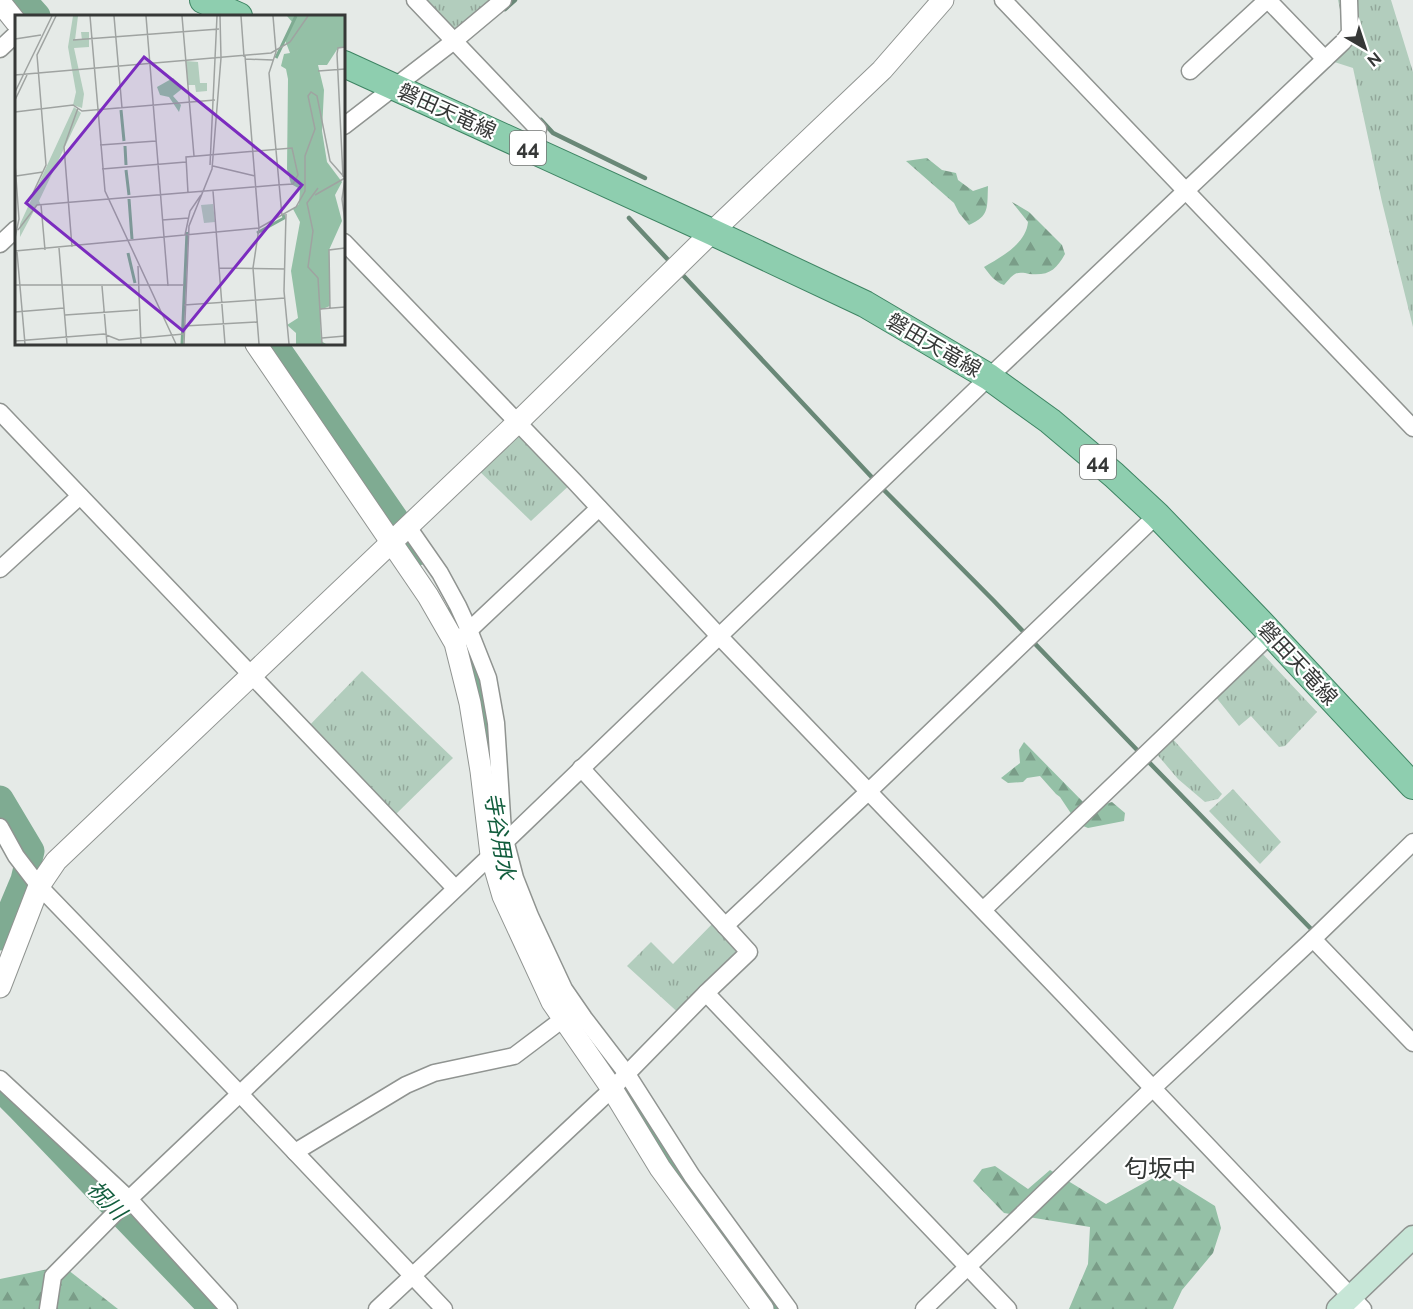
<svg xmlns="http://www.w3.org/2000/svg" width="1413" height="1309" font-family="Raleway,'Noto Sans JP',sans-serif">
<defs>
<pattern id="grass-tufts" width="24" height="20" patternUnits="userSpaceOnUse" patternTransform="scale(1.5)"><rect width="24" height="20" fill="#b2cdbd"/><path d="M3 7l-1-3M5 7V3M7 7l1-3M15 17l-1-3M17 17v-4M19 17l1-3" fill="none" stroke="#92a79a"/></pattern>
<pattern id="forest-firs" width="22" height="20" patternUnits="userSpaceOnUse" patternTransform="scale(1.5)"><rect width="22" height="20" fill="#94c0a6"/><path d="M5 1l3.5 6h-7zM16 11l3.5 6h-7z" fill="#7a9d88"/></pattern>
</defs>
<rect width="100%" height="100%" fill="#e5eae7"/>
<g fill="url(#grass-tufts)">
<path d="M423,0H495L453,34Z"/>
<path d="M1338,0H1391L1413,72V327L1382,202L1353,68L1325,59L1346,38Z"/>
<path d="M518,422L574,481L531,521L473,465Z"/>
<path d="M1260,651L1317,712L1285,746L1279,747L1251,716L1239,726L1215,696Z"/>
<path d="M362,671L453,758L394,816L305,730Z"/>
<path d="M1171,737L1222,794L1218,799L1205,802L1178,779L1155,752Z"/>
<path d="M1233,789L1281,842L1260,864L1209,811Z"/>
<path d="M718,918L749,952L683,1017L627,966L651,942L673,964Z"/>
</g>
<g fill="url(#forest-firs)">
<path d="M927,158L942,170L956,173L958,180L973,191L988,186C987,207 990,216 969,225L959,213L954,203L906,161Z"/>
<path d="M1012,202L1029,212L1062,245L1065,254C1056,270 1049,276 1029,274C1025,273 1019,272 1015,274C1011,276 1007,282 1004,285C995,282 990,275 984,267C1001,257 1026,244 1028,222Z"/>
<path d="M1024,742L1089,808L1112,802L1125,813L1124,821L1088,828L1078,824L1060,797L1056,794L1040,776L1027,778L1023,782L1008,783L1001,778L1020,763L1019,750Z"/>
<path d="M995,1166L1028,1189L1050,1170L1106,1204L1162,1173L1215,1206L1221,1228L1213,1253L1182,1290L1173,1309H1069L1088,1264L1090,1227L1004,1213L973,1181L982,1169Z"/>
<path d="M63,1266L118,1309H0V1279Z"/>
</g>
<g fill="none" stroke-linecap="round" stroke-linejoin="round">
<g stroke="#698877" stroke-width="4.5">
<path d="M505,9L515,0"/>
<path d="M541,120L553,133L645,178"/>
<path d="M629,218L671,263"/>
<path d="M679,271L881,487L993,600L1140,753L1315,933"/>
</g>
<g stroke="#7fab92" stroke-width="27">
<path d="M23,0L37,16"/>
<path d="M274,344L418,552"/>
<path d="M456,619L480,693L487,737L493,795"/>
<path d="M0,799L31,851L24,880L0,937"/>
<path d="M578,1021L611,1068L686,1185L777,1309"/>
<path d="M10,1098L20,1108L213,1309"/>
</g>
<g stroke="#909491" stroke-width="19">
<g id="minor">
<path d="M415,0L538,129L530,149"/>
<path d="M1003,0L1413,428"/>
<path d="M1268,0L1325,59"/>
<path d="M0,49L16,34"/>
<path d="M1190,71L1267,0"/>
<path d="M344,126L454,41L503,0"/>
<path d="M344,242L574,481L719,636L1066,997L1363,1309"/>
<path d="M0,244L16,229"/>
<path d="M0,412L455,888"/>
<path d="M408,527L440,573L458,606L469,630L488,678L496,723L503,832L515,878L530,916L564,989L584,1018L627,1074L692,1176L789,1309"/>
<path d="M0,569L80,496"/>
<path d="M462,637L599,508"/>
<path d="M0,827L16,856L39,886L240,1094L444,1309"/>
<path d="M983,910L1271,634"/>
<path d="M725,926L868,792L1157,515"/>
<path d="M1313,939L1413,1043"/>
<path d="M706,993L1008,1309"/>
<path d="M0,1079L129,1199L229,1309"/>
<path d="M295,1152L406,1085L434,1073L514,1056L563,1019"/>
<path d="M48,1309L53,1276L129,1199L505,842L989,377L1343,42L1350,33L1349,0"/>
<path d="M377,1309L612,1089L706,993L749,952L581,768"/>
<path d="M924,1309L1153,1088L1313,939L1413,842"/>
</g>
</g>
<g stroke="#909491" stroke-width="23">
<g id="tertiary">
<path d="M0,2L16,22"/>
<path d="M256,344L428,596L455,643L470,703L481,771L491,855L503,896L552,1002L612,1089L660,1168L763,1309"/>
<path d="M0,987L39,886L56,861L518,422L712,232L882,70L943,0"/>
</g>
</g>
<g stroke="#909491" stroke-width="25">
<path id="secondary" d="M1338,1309L1413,1237"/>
</g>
<g stroke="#3e8463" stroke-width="28">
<g id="primary">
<path d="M203,0L239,16"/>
<path d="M344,64L712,232L865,304L989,377L1050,421L1114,475L1157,515L1261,623L1413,786"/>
</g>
</g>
<use href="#minor" stroke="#fff" stroke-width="16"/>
<use href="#tertiary" stroke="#fff" stroke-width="21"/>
<use href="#secondary" stroke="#c7e6d7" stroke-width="22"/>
<use href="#primary" stroke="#8eceaf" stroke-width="26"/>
</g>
<g text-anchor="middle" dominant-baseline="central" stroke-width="4.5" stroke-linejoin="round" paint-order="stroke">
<g fill="#fff" stroke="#727473" stroke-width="1.5">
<rect x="510" y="131" width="36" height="34" rx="4.5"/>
<rect x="1080" y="445" width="36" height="34" rx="4.5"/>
</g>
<g font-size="20" font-weight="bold" fill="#363837">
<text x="528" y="148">44</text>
<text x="1098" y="462">44</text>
</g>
<g font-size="21" fill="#363837" stroke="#fff">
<text transform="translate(447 111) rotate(24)">磐田天竜線</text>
<text transform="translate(934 345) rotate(30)">磐田天竜線</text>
<text transform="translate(1298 663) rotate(47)">磐田天竜線</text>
</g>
<g font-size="22" font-style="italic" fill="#125d3d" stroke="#fff">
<text transform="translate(500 836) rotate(80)">寺谷用水</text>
<text transform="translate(107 1200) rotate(46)">祝川</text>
</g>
<g font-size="24" fill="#323634" stroke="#fff">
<text x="1160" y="1168">匂坂中</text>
</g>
</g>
<g transform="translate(15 15)">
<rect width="330" height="330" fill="#e5eae7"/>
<path d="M58,1H63L60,25H67L66,17H74V32L59,33L69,79L67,93L58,90L61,77L53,32ZM171,46L183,47L185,68H192V76L181,77L180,70H173ZM59,92L66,98L24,186L26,190H22L5,222V209ZM198,189L200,207L189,208L186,190Z" fill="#b2cdbd"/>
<path d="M272,1H330V32L323,33L312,50H303L309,75L307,116L312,147L327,167L320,180L327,206L314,235L315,291L305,295L306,326L311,329H281V318L272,310L283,303L276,256L285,207L278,194L284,189L285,174L276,169L272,154L273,64L271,54L266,51L269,39L275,38L270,25L278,8ZM158,63L168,73L158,81L166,90L164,97L154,82L145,80L142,72Z" fill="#94c0a6"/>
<path fill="none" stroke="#7fab92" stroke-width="3" d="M261,43L281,1M106,95L109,126M110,131L111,150M111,155L114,180M114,184L117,224M242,218L269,203L268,199M113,238L120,268M167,329L172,217"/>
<path fill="none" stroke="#9fa3a1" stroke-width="1.5" d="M75,1L90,176L161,329M99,1L107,93M131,1L153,271M167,1L179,141M226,1L229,42M258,1L261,37L254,58L267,201M0,24L26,20M58,25L204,14M230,41L244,213L238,253L244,329M230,44L258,45M303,56L330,54M0,60L256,38L275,27L293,1M0,77L37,1M0,85L12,60M0,97L58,90L67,96L200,85M85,130L141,126M0,149L4,204L0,223M195,150L202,1M198,151L240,161M87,154L171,147M1,161L28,157M328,162L322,39L323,33L330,32M330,163L327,184L330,207M303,173L292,188L298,216L293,252L303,263L307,329M198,176L210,329M18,178L31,150L22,40L41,1M300,180L330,163M26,190L30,235M271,199L269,276L274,329M147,205L174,203M3,215L22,190L262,170L278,169L283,160L277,133L171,142L173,178M170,220L175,196L186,180M57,232L49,132L63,93M44,233L52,329M0,236L244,213L281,192L290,176V141L300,114L293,81L296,77L302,81L315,146L330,163M2,237L10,329M123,251L126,329M204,253L270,254M0,270H169M87,271L92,329M169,290L270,283M315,293L314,235L330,233M305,294L330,292M0,297L49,293M50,300L123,295M169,311L243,307M307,323L330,321M0,326L89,319L104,325L169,319M169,329L174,211L197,154L206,43L205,1"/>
<path fill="#7b2cbf" fill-opacity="0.15" stroke="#7b2cbf" stroke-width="3" d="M129,42L287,170L168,316L11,188Z"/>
<rect width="330" height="330" fill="none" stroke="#363837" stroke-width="3"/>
</g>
<g transform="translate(1365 48) rotate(141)" stroke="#ffffff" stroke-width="4.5" paint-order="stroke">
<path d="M0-4.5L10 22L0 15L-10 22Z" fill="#363837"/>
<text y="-9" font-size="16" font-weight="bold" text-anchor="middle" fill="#363837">N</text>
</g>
</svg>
